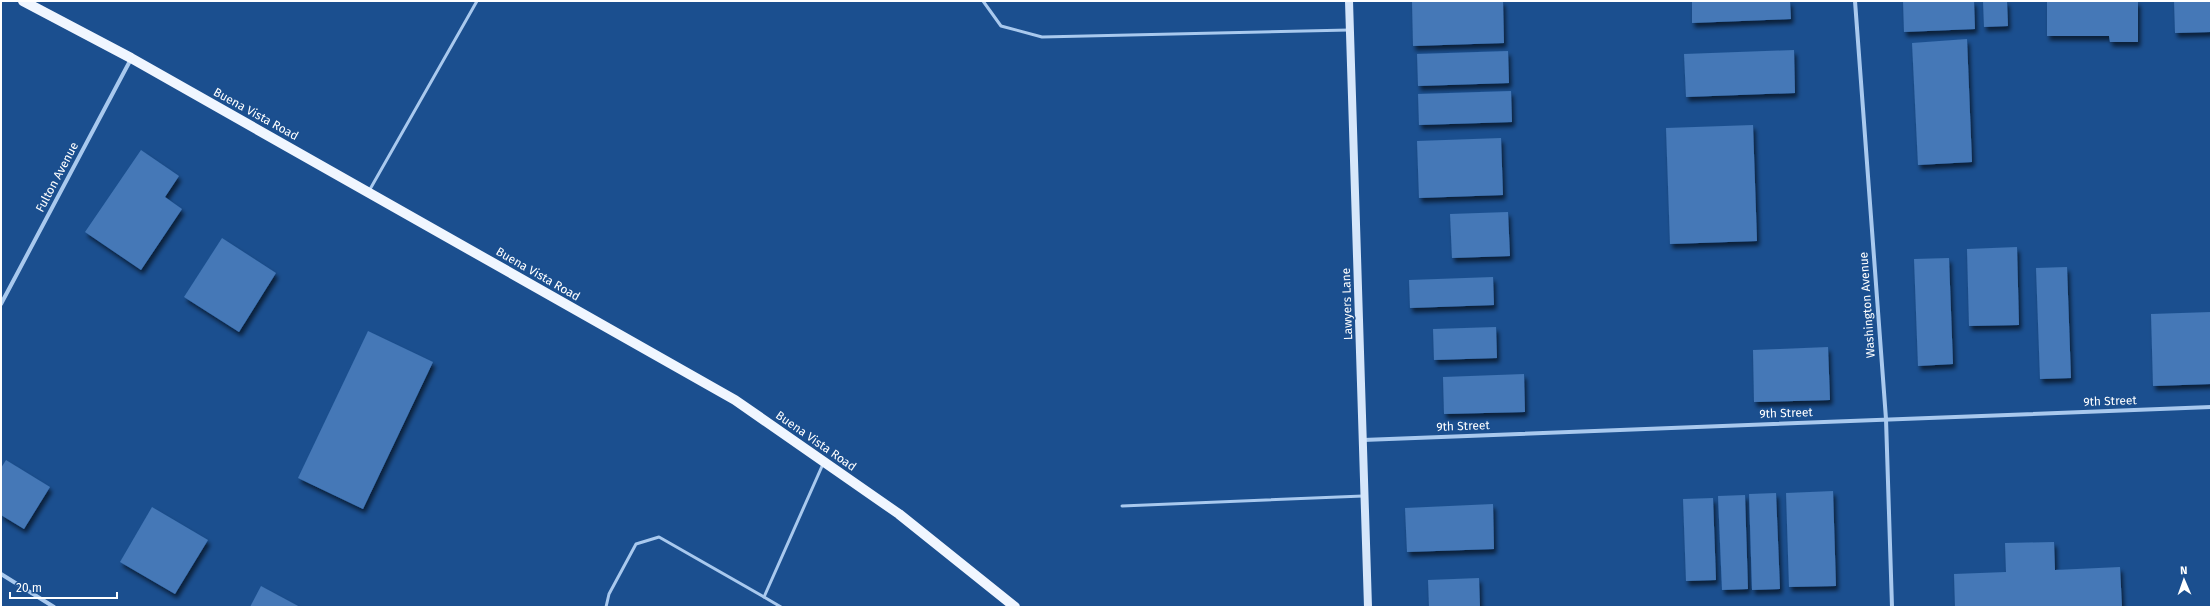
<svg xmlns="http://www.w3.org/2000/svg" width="2212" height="608" font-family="'Fira Sans',sans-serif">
<defs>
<filter id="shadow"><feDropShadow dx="2.5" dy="4.5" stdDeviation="2" flood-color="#0009"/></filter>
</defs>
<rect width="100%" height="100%" fill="#1b4f8f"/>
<g fill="#4478b7" filter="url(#shadow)">
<path d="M1412,1H1503L1504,43L1413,46Z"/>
<path d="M1692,1H1790L1791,19L1692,23Z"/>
<path d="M1903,1H1974L1975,29L1904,32Z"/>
<path d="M1983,1H2007L2008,26L1984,27Z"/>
<path d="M2047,1H2138V42H2110L2109,36H2047Z"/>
<path d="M2174,1H2211V32L2175,33Z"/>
<path d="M1967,39L1972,162L1918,165L1912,43Z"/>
<path d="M1794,50L1795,93L1686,97L1684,54Z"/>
<path d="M1508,51L1509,83L1418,86L1417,54Z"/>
<path d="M1511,91L1512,122L1419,125L1418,94Z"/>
<path d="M1753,125L1757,241L1670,244L1666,128Z"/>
<path d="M1501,138L1503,195L1419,198L1417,141Z"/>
<path d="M141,150L179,176L165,197L182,209L141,270L85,232Z"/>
<path d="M1508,212L1510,256L1452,258L1450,214Z"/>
<path d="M222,238L276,273L239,332L184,297Z"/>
<path d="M2017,247L2019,325L1969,326L1967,249Z"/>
<path d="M1949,258L1953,364L1918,366L1914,259Z"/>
<path d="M2067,267L2071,378L2040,379L2036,268Z"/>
<path d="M1493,277L1494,305L1410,308L1409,280Z"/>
<path d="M2211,312V384L2153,386L2151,314Z"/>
<path d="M1496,327L1497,358L1434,360L1433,329Z"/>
<path d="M368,331L433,362L363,509L298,478Z"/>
<path d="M1828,347L1830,400L1754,402L1753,350Z"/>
<path d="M1524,374L1525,412L1444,414L1443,377Z"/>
<path d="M6,460L50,487L24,529L1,515V468Z"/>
<path d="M1833,491L1836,586L1789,587L1786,493Z"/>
<path d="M1776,493L1780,589L1752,590L1749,494Z"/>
<path d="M1745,495L1748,589L1722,590L1718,496Z"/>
<path d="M1713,498L1716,580L1686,581L1683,499Z"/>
<path d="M1493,504L1494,549L1407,552L1405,508Z"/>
<path d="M152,507L208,540L175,594L120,562Z"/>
<path d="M2054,542L2055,570L2120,567L2122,607H1955L1954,574L2006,572L2005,543Z"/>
<path d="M1479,578L1480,607H1429L1428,580Z"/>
<path d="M261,586L300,607H250Z"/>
</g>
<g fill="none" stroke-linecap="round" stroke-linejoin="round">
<g stroke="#a9c9ee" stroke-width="3">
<path d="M983,1L1001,26L1042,37L1349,30"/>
<path d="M369,191L477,1"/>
<path d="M1122,506L1363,496"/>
<path d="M606,607L609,594L636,544L659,537L764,597"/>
<path d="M781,607L764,597L823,464"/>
</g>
<g stroke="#a9c9ee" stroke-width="4">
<path d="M1855,1L1886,419L1892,607"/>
<path d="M1,304L131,59"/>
<path d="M1363,440L2211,407"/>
<path d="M1,574L54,607"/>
</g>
<path stroke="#d6e6fa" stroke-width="8" d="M1349,1L1368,607"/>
<path stroke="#f0f6ff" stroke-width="10" d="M23,1L131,58L735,400L899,514L1015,607"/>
</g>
<g text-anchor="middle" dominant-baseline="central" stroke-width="3.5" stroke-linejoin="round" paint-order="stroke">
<g font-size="12" fill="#fff" stroke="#1b4f8f">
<text transform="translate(256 114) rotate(29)">Buena Vista Road</text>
<text transform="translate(57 177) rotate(-62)">Fulton Avenue</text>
<text transform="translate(538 274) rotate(30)">Buena Vista Road</text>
<text transform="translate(1347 304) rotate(-92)">Lawyers Lane</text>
<text transform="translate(1867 305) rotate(-94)">Washington Avenue</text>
<text transform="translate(2110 401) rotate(-2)">9th Street</text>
<text transform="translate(1786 413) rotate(-2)">9th Street</text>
<text transform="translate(1463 426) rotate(-2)">9th Street</text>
<text transform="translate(816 441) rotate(35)">Buena Vista Road</text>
</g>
</g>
<rect width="2212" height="608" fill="none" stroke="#ffffff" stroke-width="4"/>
<g transform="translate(2184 580) rotate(358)" stroke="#1b4f8f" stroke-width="3" paint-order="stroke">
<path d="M0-3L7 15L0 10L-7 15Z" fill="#ffffff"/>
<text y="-6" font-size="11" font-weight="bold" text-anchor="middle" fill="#ffffff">N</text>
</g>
<path d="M10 592v6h107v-6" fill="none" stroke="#ffffff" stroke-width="2"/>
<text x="16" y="592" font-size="12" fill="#ffffff" stroke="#1b4f8f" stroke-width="3" paint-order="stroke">20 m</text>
</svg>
